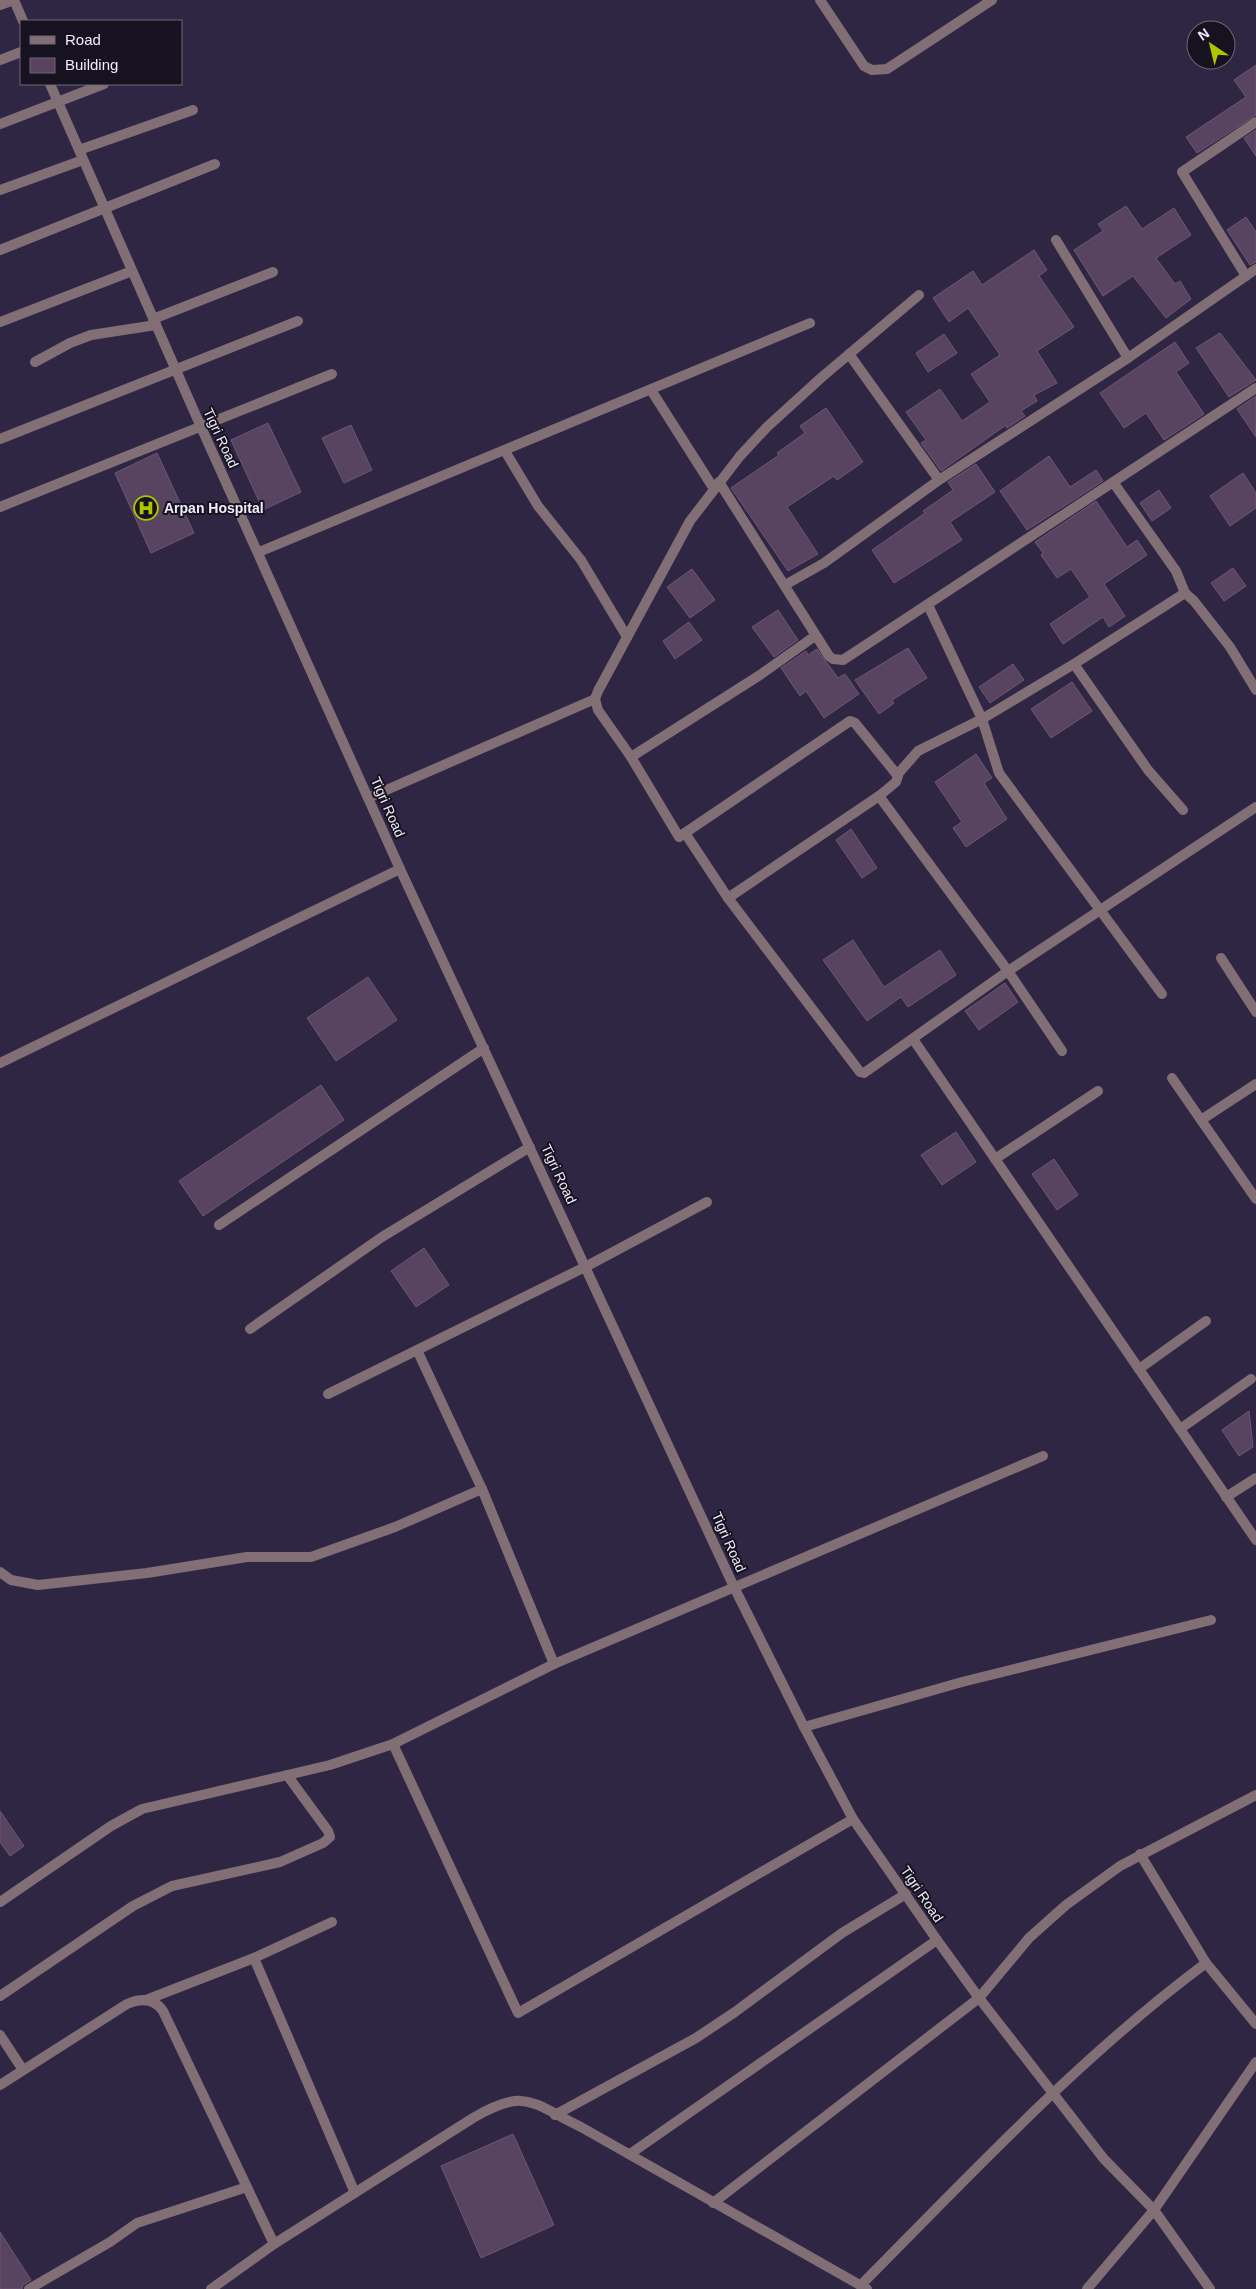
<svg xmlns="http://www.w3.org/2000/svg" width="1256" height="2289" font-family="Helvetica,sans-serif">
<rect width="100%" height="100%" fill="#2f2644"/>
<g fill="#584360" stroke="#6e5776">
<path d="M1256,65V115L1197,153L1186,137L1246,97L1234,80Z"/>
<path d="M1256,130V156L1244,138Z"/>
<path d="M1126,206L1142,229L1174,208L1191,235L1156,258L1175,284L1180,281L1191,299L1166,318L1133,276L1103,296L1074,250L1103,231L1098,224Z"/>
<path d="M1246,217L1256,232V262L1250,265L1227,230Z"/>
<path d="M1034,250L1047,270L1039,276L1074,327L1037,351L1057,383L1034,395L1037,401L1021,411L1025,416L1007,428L1006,425L941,471L921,443L926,440L906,412L940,389L962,421L990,402L971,374L1000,355L968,308L949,322L933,298L973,271L982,285Z"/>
<path d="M1220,333L1256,380L1229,397L1196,348Z"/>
<path d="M944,334L957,353L928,372L916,353Z"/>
<path d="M1175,342L1189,363L1176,372L1204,414L1164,440L1146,413L1124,428L1100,393Z"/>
<path d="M1256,396V437L1237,409Z"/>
<path d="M826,408L863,462L837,480L834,476L787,507L818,554L788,571L731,488L779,455L777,453L805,433L800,426Z"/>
<path d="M268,423L301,492L263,510L231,440Z"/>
<path d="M351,425L372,470L344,483L322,438Z"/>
<path d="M157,453L194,533L151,553L115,473Z"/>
<path d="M1049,456L1070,487L1096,470L1103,481L1027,530L1000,491Z"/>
<path d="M976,464L995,492L950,522L962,540L894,583L872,550L925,513L923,511L953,490L948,482Z"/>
<path d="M1243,473L1256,493V508L1230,526L1210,496Z"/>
<path d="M1159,490L1171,508L1152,521L1140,503Z"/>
<path d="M1096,501L1127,547L1137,540L1147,555L1104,584L1125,616L1109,627L1103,617L1063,644L1050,624L1090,597L1071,569L1057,578L1041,555L1043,553L1035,542Z"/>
<path d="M1233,568L1246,586L1224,601L1211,583Z"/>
<path d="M692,569L715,600L690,618L667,587Z"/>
<path d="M778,610L798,640L774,657L752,627Z"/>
<path d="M689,622L702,640L675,659L663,641Z"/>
<path d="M908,648L927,678L892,700L894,703L879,714L855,680Z"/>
<path d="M817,649L838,678L845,674L859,694L824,718L806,691L800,696L781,668L806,651L808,655Z"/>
<path d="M1013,664L1024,680L990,703L979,687Z"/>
<path d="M1072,682L1092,711L1051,738L1031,709Z"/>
<path d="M976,754L992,778L984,783L1007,819L966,847L953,828L962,822L935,782Z"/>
<path d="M851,829L877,868L862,878L836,840Z"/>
<path d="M853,940L884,987L940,950L956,975L908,1007L901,997L867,1021L823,960Z"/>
<path d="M368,977L397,1020L336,1061L307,1018Z"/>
<path d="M1005,983L1018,1002L979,1030L965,1011Z"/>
<path d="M321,1085L344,1120L203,1216L179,1181Z"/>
<path d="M956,1132L976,1162L942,1185L921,1155Z"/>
<path d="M1054,1159L1078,1195L1057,1210L1032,1174Z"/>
<path d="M424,1248L449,1285L416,1307L391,1271Z"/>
<path d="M1249,1411L1253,1447L1239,1456L1222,1430Z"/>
<path d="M0,1811L24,1846L10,1856L0,1842Z"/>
<path d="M513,2134L554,2225L481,2258L441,2166Z"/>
<path d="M0,2232L31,2280L23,2285L22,2289H0Z"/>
</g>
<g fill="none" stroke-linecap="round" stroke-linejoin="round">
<path stroke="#816f75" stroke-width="10" d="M820,0L864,66L872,70L887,69L992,0"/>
<g stroke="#816f75" stroke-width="10">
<path d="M0,5L14,0"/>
<path d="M0,60L21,52"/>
<path d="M0,124L104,84"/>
<path d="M79,150L193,110"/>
<path d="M0,190L83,160"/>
<path d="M1056,240L1128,358"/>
<path d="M0,250L215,164"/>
<path d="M1246,276L1182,172L1256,122"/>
<path d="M153,319L273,272"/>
<path d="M0,322L132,271"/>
<path d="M849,354L939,480"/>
<path d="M35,362L70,343L91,335L156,325"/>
<path d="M651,390L714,489"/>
<path d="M0,439L298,321"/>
<path d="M505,451L538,506L581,560L627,637"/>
<path d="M719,482L829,656L833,659L843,660L1256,388"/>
<path d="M1113,482L1176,571L1185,593L1194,601L1230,647L1256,690"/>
<path d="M0,507L332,374"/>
<path d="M259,552L810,323"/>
<path d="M785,585L824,563L939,480L1128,358L1256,269"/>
<path d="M928,605L982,719L999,773L1162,994"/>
<path d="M1074,664L1148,770L1183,810"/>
<path d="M631,757L760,675L815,636"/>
<path d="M897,775L918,751L982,719L1074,664L1185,593"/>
<path d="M879,796L1008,971L1062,1051"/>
<path d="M368,798L595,699"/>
<path d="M685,833L728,898L860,1072L864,1073L1008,971L1256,807"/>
<path d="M728,898L879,796L896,782L898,776L855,723L850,721L679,837L631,757L598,710L595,699L598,691L690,521L740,456L767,427L822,377L919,295"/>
<path d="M1221,958L1256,1012"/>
<path d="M913,1039L1256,1540"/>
<path d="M0,1063L400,869"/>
<path d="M1172,1078L1201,1120"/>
<path d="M1256,1084L1201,1120L1256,1199"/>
<path d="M995,1159L1098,1091"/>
<path d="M219,1225L484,1048"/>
<path d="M250,1329L382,1237L530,1147"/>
<path d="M417,1350L482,1489L554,1664"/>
<path d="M1139,1369L1206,1321"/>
<path d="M328,1394L587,1266L707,1202"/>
<path d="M1180,1429L1251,1379"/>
<path d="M1226,1497L1256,1478"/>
<path d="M0,1572L11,1580L38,1585L147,1573L247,1557H311L395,1527L482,1489"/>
<path d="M804,1727L962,1682L1211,1620"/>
<path d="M393,1744L518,2013L853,1819"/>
<path d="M1140,1854L1206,1963L1256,2024"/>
<path d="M0,1902L111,1826L142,1809L330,1765L393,1744L554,1664L1043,1456"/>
<path d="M254,1958L355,2193"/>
<path d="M0,1996L133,1906L172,1886L280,1862L323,1843L330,1837L328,1831L287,1775"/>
<path d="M146,2000L254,1958L332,1922"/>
<path d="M0,2035L23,2070"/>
<path d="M0,2085L127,2004C141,1998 154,1998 163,2011L274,2244"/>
<path d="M555,2115L696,2038L735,2012L842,1933L906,1894"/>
<path d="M630,2154L937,1940"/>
<path d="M713,2203L979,1998L1029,1938L1066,1905L1120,1866L1256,1795"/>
<path d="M1154,2210L1210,2289"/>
<path d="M861,2285C972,2173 1080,2057 1206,1963"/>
<path d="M29,2289L110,2242L137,2223L247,2187"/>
<path d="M211,2289L274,2244L473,2118C526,2087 531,2103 581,2127L867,2289"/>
</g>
<g stroke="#816f75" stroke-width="10">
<path d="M14,0L23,21"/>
<path d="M50,84L201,427L400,869L734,1587L804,1727L853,1819L937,1940L979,1998L1104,2159L1154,2210"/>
<path d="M1087,2289L1154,2210L1256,2062"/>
</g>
</g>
<defs>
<g id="hospital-ring" transform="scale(1.25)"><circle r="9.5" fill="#16121f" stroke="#b0c500" stroke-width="1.5"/><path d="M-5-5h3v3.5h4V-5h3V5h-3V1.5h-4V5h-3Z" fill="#b0c500"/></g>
</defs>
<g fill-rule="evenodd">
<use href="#hospital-ring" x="146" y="508"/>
</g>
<g text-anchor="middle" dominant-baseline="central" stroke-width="4" stroke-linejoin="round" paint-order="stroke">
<g font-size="14" fill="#f0ecfc" stroke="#16121f">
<text transform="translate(221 438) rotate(65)">Tigri Road</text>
<text transform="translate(388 807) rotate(66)">Tigri Road</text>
<text transform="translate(559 1174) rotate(65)">Tigri Road</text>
<text transform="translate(729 1542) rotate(66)">Tigri Road</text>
<text transform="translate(922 1894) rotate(56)">Tigri Road</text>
</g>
<g font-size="14" font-weight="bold" fill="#f0ecfc" stroke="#16121f" text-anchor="start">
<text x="164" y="508">Arpan Hospital</text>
</g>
</g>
<rect x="20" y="20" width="162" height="65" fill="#16121f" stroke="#6d6977"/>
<rect x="30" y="36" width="25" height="8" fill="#816f75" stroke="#6d6977"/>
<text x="65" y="45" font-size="15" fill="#f0ecfc">Road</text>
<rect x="30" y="58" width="25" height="15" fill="#584360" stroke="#6d6977"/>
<text x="65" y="70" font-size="15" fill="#f0ecfc">Building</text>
<g transform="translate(1211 45) rotate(325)"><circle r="24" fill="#16121f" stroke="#6d6977"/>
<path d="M0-4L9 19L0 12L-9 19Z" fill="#b0c500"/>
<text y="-8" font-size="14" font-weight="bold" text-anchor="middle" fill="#f0ecfc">N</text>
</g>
</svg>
